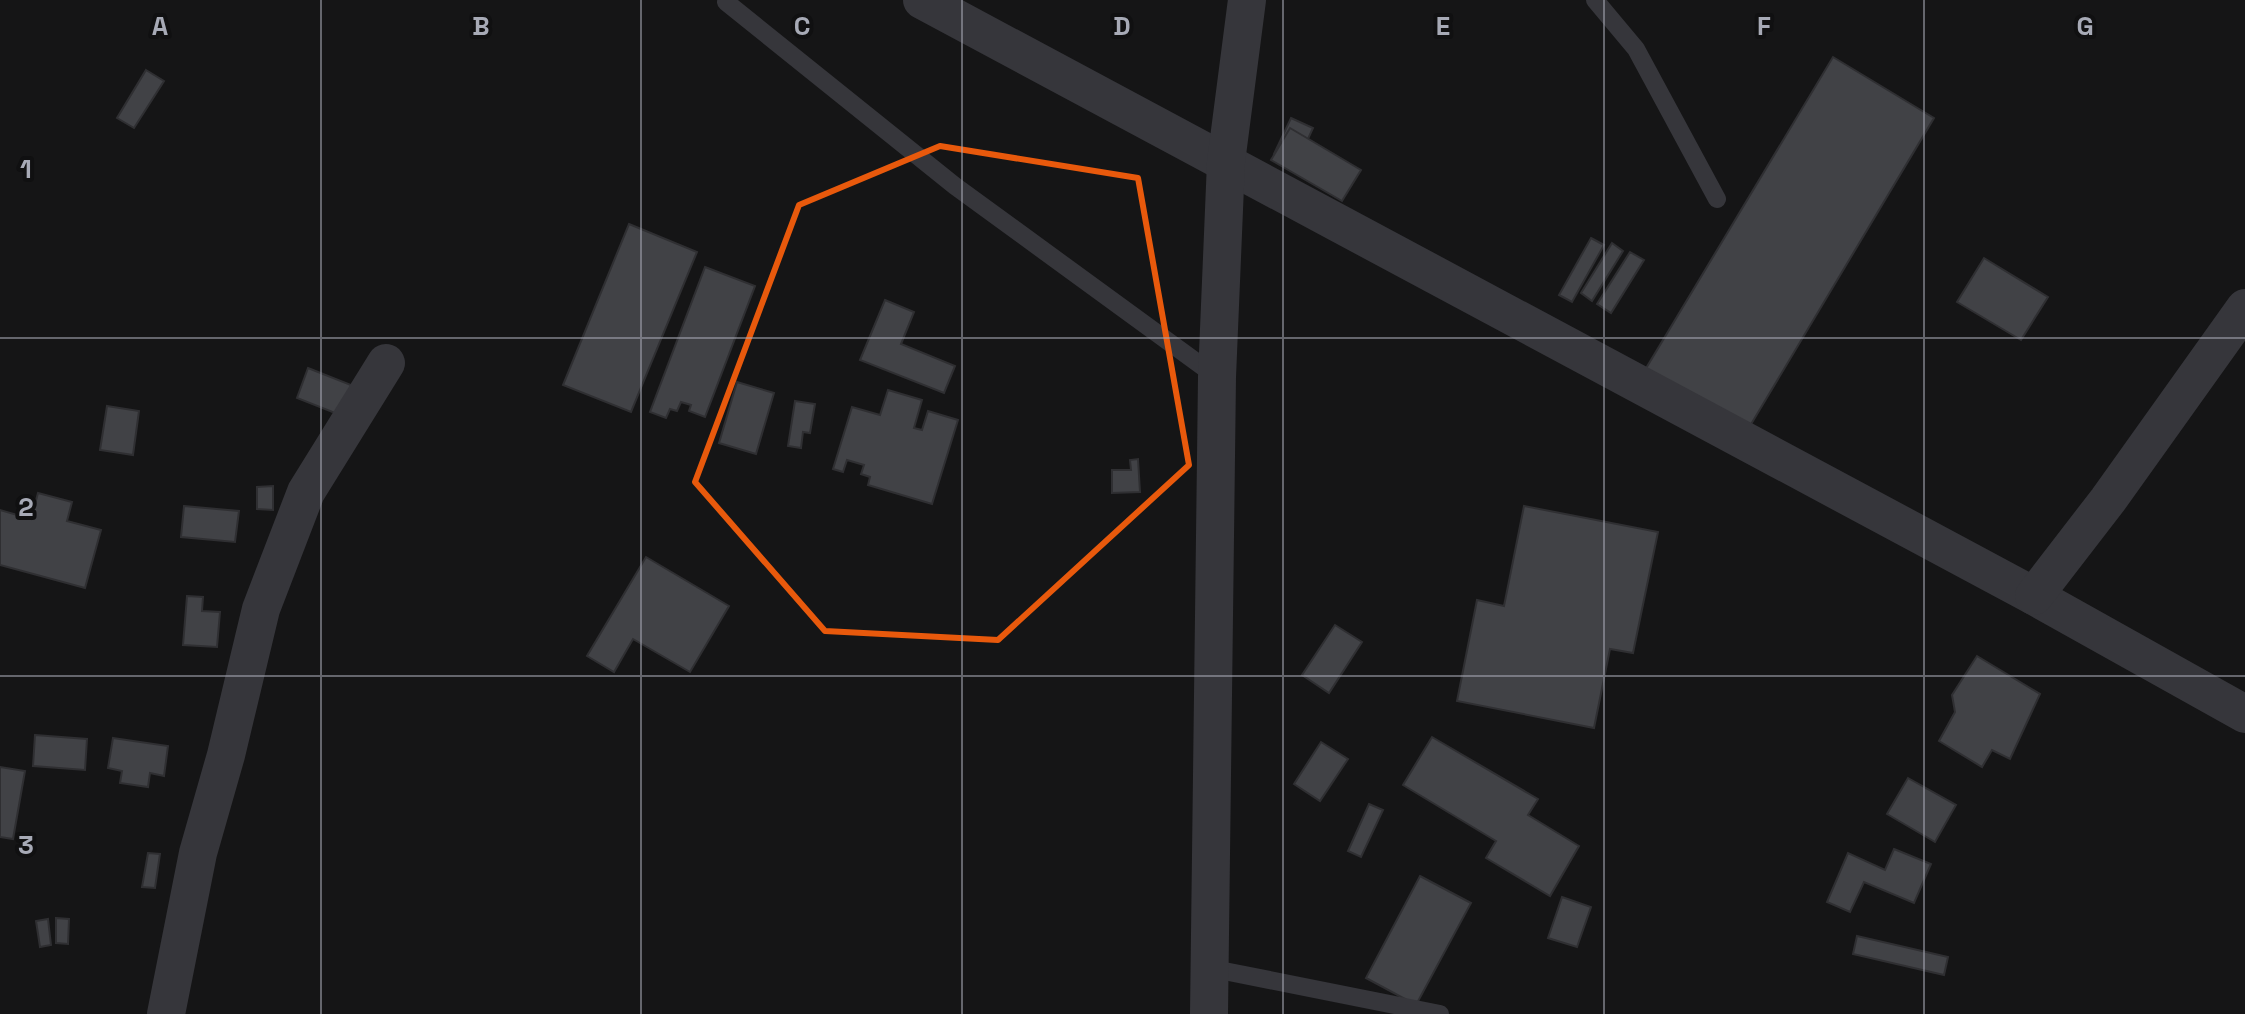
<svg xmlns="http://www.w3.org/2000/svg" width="2245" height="1014" font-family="'Space Grotesk',sans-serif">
<rect width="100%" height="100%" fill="#151516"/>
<g fill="#414246" stroke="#2f2f32" stroke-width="2">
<path d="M1833,57L1934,118L1747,431L1645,370Z"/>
<path d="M146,70L164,81L134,128L117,118Z"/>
<path d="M1291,118L1313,128L1297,163L1274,154Z"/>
<path d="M1290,128L1361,170L1342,201L1271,160Z"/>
<path d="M629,224L697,252L631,412L563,385Z"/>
<path d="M1591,238L1604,245L1572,302L1559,295Z"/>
<path d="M1612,243L1623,251L1592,301L1581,293Z"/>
<path d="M1630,252L1644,260L1611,313L1597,304Z"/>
<path d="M1984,258L2048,297L2021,340L1957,302Z"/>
<path d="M705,267L755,286L705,417L689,411L691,405L681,402L677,411L670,409L666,418L650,412Z"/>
<path d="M885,300L914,312L901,344L955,366L944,393L860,360Z"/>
<path d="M308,368L351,385L340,415L297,398Z"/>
<path d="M737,382L774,393L756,454L719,443Z"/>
<path d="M888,390L922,400L914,428L922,430L928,411L958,420L932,504L868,485L870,477L861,474L864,465L847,460L843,472L833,469L852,407L880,415Z"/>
<path d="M795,401L815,404L810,433L803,432L801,448L788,446Z"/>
<path d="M107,406L139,411L133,455L100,450Z"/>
<path d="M1138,459L1140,492L1112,493V470H1131L1130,460Z"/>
<path d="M273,486V510L257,509V487Z"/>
<path d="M38,493L72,502L67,521L101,530L85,588L0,565V510L31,519Z"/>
<path d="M184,506L239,511L235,542L181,537Z"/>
<path d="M1524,506L1658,532L1633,653L1610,649L1594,728L1457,701L1477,600L1504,606Z"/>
<path d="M646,557L729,606L690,672L633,639L614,672L587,656Z"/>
<path d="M187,596L203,597L202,611L220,612L217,647L183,645Z"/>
<path d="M1335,625L1362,642L1329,693L1302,675Z"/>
<path d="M1977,656L2040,694L2010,759L1992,750L1982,767L1939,741L1955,712L1952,695Z"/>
<path d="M35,735L87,739L85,770L33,766Z"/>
<path d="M1432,737L1538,799L1528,815L1579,846L1550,896L1486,858L1496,841L1403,785Z"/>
<path d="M113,738L168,746L164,776L150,773L148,787L120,783L122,771L108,768Z"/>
<path d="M1321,742L1348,759L1320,801L1294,784Z"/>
<path d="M0,767L25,771L13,839L0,837Z"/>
<path d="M1908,778L1956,805L1935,842L1887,814Z"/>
<path d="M1369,804L1383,810L1361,857L1348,851Z"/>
<path d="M1894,849L1931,864L1914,903L1864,882L1850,912L1827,902L1848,853L1885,870Z"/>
<path d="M148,853L160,854L155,888L142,887Z"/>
<path d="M1420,876L1471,903L1416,1005L1366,978Z"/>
<path d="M1562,897L1591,907L1577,947L1548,938Z"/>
<path d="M56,918L69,919L68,944L56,943Z"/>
<path d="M48,919L51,945L40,947L36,921Z"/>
<path d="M1857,936L1948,957L1944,975L1853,954Z"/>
</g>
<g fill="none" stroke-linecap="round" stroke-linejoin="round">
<g stroke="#36363b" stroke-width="18">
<path d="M1595,0L1636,49L1717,199"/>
<path d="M726,2L955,186L1217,377"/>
<path d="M1209,968L1440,1014"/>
</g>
<g stroke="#36363b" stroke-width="38">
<path d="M922,0L2034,596L2245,714"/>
<path d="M2034,596L2108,500L2245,308"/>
<path d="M166,1014L198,853L226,755L261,609L306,492L386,363"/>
<path d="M1209,1014L1217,377L1226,162L1247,0"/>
</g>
</g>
<path fill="none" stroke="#e8590c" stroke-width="6" stroke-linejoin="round" d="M940,146L1138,178L1189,465L998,640L825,631L695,482L799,205Z"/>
<path fill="none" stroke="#a7aab6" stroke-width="2" stroke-opacity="0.55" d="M321,0V1014M641,0V1014M962,0V1014M1283,0V1014M1604,0V1014M1924,0V1014M0,338H2245M0,676H2245"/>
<g font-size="26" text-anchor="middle" font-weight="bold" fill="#a7aab6" stroke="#101011" stroke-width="8" stroke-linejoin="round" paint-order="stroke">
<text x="160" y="35">A</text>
<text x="481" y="35">B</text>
<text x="802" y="35">C</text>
<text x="1122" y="35">D</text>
<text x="1443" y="35">E</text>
<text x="1764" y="35">F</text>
<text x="2085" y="35">G</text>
<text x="26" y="178">1</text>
<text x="26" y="516">2</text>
<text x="26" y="854">3</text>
</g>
</svg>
